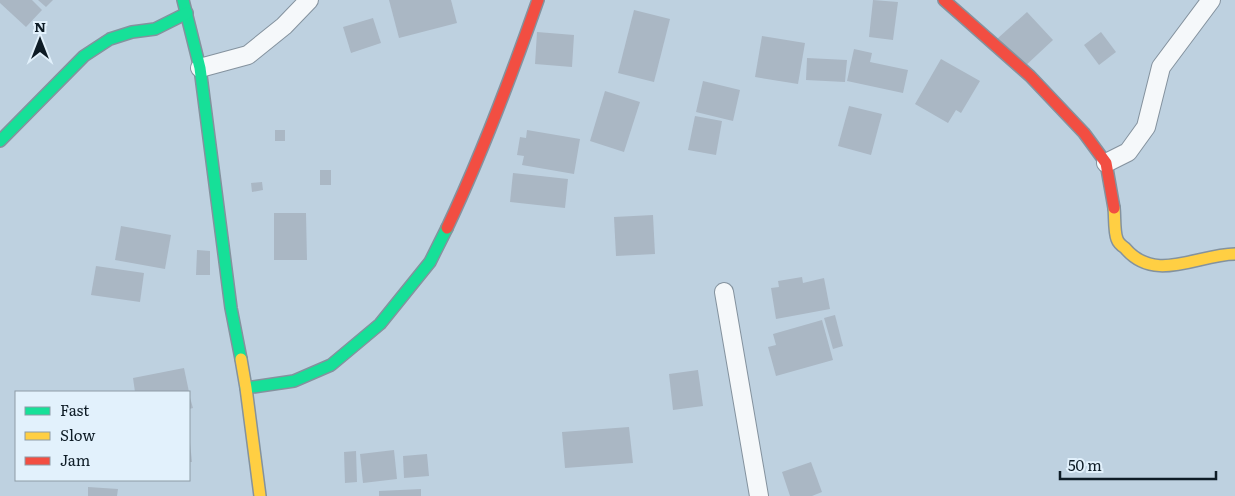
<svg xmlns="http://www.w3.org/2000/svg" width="1235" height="496" font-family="Literata,serif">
<rect width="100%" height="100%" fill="#bed1e0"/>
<g fill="#aab7c4">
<path d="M0,0H32L42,10L26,27L0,3Z"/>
<path d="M38,0H53L46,7Z"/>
<path d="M389,0H451L457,23L399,38Z"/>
<path d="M873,0L898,2L893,40L869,37Z"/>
<path d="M634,10L670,19L654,82L618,73Z"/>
<path d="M1027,12L1053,40L1023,68L997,39Z"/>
<path d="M373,18L381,43L351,53L343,27Z"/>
<path d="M537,32L574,35L572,67L535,64Z"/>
<path d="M1101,32L1116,52L1099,65L1084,45Z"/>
<path d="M762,36L805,43L798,84L755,77Z"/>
<path d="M854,49L872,53L870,62L908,70L903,93L847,81Z"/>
<path d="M807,58L847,60L845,82L806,80Z"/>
<path d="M941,59L980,81L961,113L956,110L948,123L915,104Z"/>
<path d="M703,81L740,90L733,121L696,112Z"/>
<path d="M605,91L640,102L624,152L590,141Z"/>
<path d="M849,106L882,114L871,155L838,146Z"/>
<path d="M695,116L722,121L716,155L688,150Z"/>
<rect x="275" y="130" width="10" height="11"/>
<path d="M527,130L580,139L574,174L522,165L524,156L517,155L520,137L526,138Z"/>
<rect x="320" y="170" width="11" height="15"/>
<path d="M513,173L568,179L565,208L510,202Z"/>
<path d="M262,182L263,190L252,192L251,183Z"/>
<path d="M274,213H306L307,260H274Z"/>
<path d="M653,215L655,254L616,256L614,217Z"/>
<path d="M121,226L171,235L165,269L115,260Z"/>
<path d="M197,250L210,251V275H196Z"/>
<path d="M96,266L144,273L140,302L91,295Z"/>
<path d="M802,277L803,283L824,278L830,309L776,319L771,288L779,287L778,281Z"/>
<path d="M835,315L843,346L833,349L824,318Z"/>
<path d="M822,320L833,360L776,376L768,347L776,345L773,334Z"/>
<path d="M184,368L189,392H135L133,378Z"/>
<path d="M698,370L703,406L673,410L669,374Z"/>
<path d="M189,394L193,408L189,409Z"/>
<path d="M629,427L633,463L565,468L562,432Z"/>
<path d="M189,443H190L192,462H189Z"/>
<path d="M394,450L397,479L363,483L360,454Z"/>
<path d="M356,451L357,482L345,483L344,452Z"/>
<path d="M427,454L429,476L404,478L403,456Z"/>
<path d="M811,462L822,492L812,496H790L782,472Z"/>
<path d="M88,487L118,489L117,496H88Z"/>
<path d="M421,489V496H379V491Z"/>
</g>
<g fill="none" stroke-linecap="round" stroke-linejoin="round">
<g stroke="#84929e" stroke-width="20">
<g id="street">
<path d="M200,68L248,55L284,26L309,0"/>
<path d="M1106,163L1128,152L1146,127L1161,67L1211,0"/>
<path d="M724,292L759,496"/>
</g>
</g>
<g stroke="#84929e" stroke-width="14">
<g id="fast">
<path d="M183,0L200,68L231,308L241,359"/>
<path d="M0,141L84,56L110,39L132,32L155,29L187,13"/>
<path d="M246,388L294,381L331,365L380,324L430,262L447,228"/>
</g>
</g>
<g stroke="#84929e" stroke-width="14">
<g id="slow">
<path d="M1114,208C1115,216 1114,232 1117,239C1118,242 1122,246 1125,248C1155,284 1198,254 1235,254"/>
<path d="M241,359L246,388L260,496"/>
</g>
</g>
<g stroke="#84929e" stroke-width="14">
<g id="jam">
<path d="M944,0L1030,76L1084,133L1106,163L1114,208"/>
<path d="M447,228C482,154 511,77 538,0"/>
</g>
</g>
<use href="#street" stroke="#f5f8fa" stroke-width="18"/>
<use href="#fast" stroke="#16e098" stroke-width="11"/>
<use href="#slow" stroke="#ffcf43" stroke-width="11"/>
<use href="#jam" stroke="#f24e42" stroke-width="11"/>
</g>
<rect x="15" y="391" width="175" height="90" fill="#e2f1fc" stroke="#8d9ca6"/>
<rect x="25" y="407" width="25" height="8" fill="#16e098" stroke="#8d9ca6"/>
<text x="60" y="416" font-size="15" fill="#0e1c26">Fast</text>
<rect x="25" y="432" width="25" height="8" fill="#ffcf43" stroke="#8d9ca6"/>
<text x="60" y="441" font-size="15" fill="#0e1c26">Slow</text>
<rect x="25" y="457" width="25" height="8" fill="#f24e42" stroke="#8d9ca6"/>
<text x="60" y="466" font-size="15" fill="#0e1c26">Jam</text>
<g transform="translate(40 40)" stroke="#e2f1fc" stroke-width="4" paint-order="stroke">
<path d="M0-4L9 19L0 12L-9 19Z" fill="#0e1c26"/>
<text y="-8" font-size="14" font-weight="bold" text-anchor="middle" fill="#0e1c26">N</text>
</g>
<path d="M1060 471v8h156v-8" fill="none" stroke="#0e1c26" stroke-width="2.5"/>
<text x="1068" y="471" font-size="15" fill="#0e1c26" stroke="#e2f1fc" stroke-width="4" paint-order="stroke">50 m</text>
</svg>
